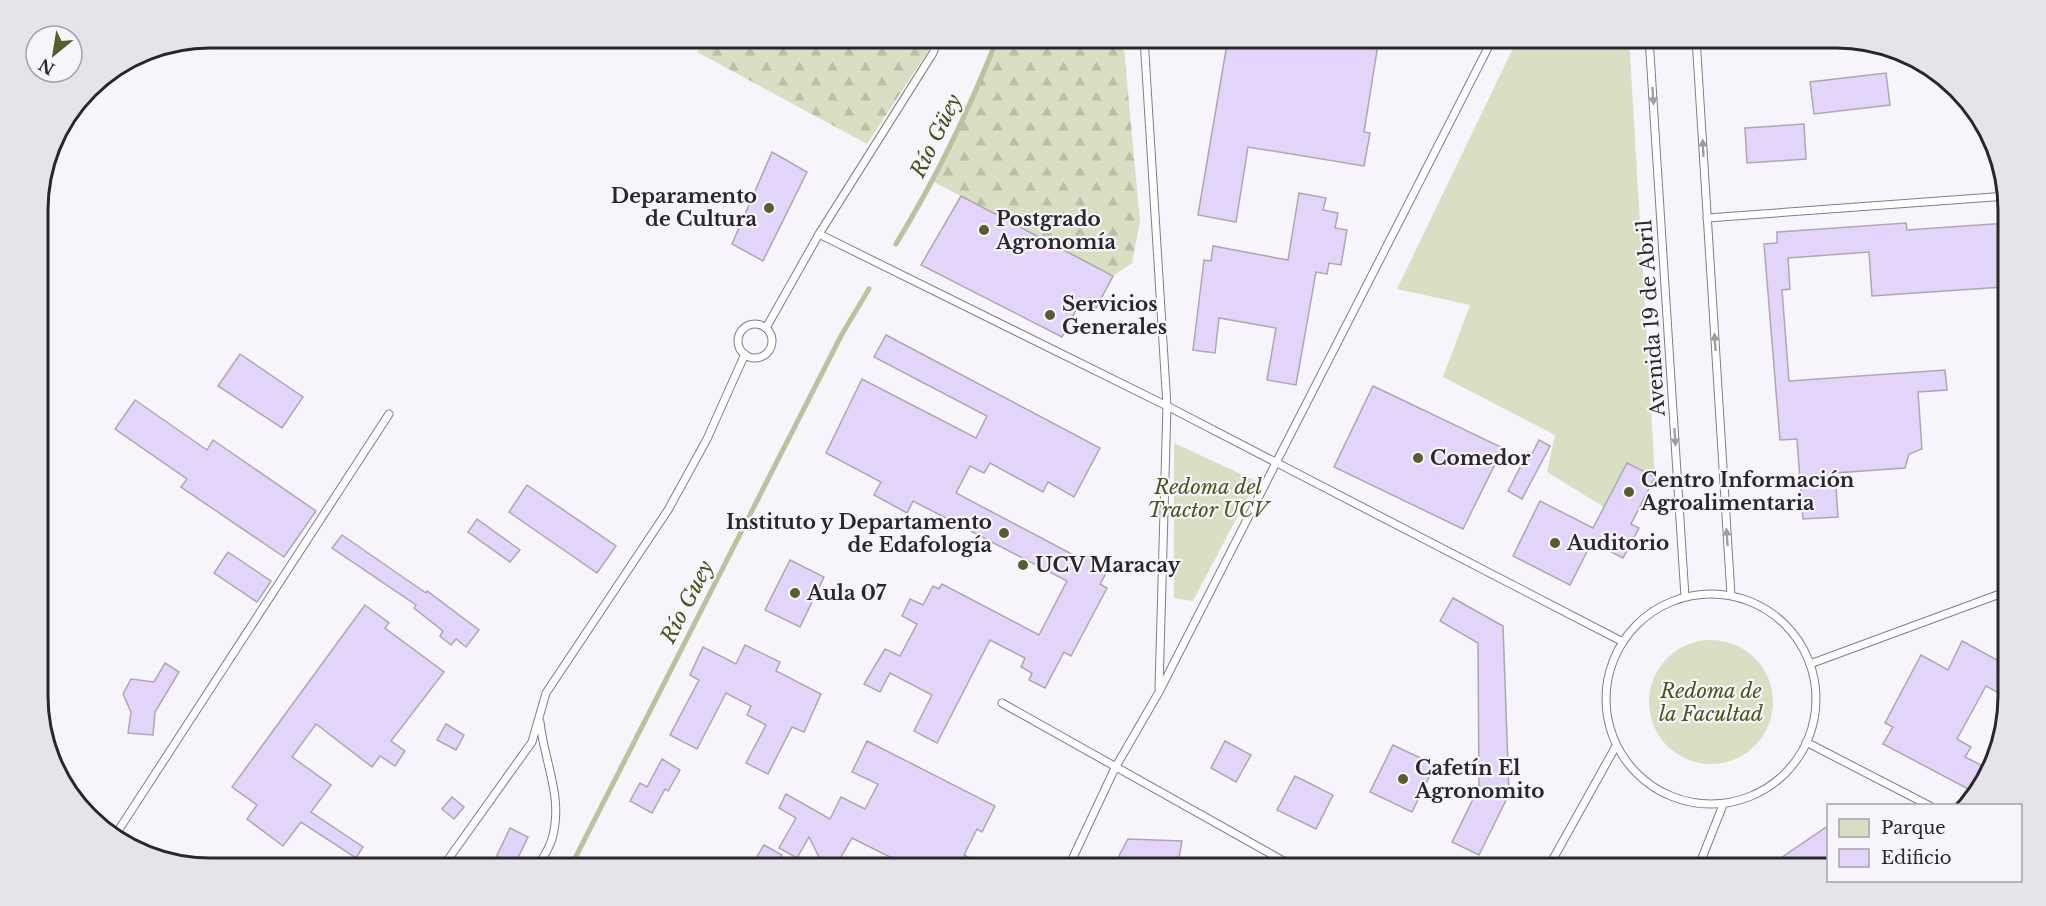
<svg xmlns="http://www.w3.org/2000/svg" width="2046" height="906" font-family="'Libre Baskerville',serif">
<defs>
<pattern id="forest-firs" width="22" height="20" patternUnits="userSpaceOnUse" patternTransform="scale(1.5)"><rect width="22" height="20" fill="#d9dfc2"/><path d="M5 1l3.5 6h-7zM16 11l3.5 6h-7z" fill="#babfa7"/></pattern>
</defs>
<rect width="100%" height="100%" fill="#f7f4fc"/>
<g fill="#d9dfc2">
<path d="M1518,38H1629L1655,477L1627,463L1604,507L1547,472L1555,435L1443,377L1470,305L1397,289Z"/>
<path d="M1174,443L1256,481L1193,601L1174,598Z"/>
<circle cx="1711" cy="702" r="62"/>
</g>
<g fill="url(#forest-firs)">
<path d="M706,38H933L928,51L867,144L697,52Z"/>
<path d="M995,38H1123L1140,222L1132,263L1113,276L934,182L970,109L995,45Z"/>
</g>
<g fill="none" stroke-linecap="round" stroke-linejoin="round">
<g stroke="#bbc29d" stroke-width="5">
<path d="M896,244C935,180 967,115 995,44V38"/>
<path d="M570,868L842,334L869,289"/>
</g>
</g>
<g fill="#e2d5f9" stroke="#aba8b0" stroke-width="1.5">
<path d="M1228,38H1379L1364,132L1370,133L1364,166L1248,147L1236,222L1198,215Z"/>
<path d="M1886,73L1890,105L1814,114L1810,82Z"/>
<path d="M1804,124L1806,159L1747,163L1745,128Z"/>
<path d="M772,152L807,172L763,261L732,244Z"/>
<path d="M1299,193L1326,198L1323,210L1338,213L1335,228L1347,230L1341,265L1329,263L1327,274L1316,272L1296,385L1267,380L1276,328L1219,318L1215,353L1193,350L1204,260L1211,261L1213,246L1288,260Z"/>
<path d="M961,196L1113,276L1096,308L1081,300L1062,337L921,265Z"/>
<path d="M1906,223L1907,230L2007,223V266L2001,267L2003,287L1872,296L1869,252L1788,258L1790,289L1782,290L1789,381L1945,370L1947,390L1918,392L1922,449L1909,454L1905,468L1835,473L1838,517L1803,519L1797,439L1780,440L1764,244L1777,243V232Z"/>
<path d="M886,335L1100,448L1074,497L1048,482L1043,492L990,463L984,473L970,466L956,493L1083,560L1086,556L1109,568L1100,584L1107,588L1071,656L1064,652L1045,688L1029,680L1032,673L1021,667L1025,658L990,640L937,743L914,731L932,695L890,673L880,692L864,684L885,649L900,656L917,624L902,616L910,599L923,605L933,586L939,589L942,584L1039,635L1067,581L913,501L907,513L874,495L881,482L826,453L862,379L976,438L987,416L874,357Z"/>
<path d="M240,354L303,397L282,428L218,386Z"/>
<path d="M1373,386L1503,448L1463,529L1334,467Z"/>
<path d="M135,400L207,450L213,440L316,511L284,557L181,487L187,479L115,429Z"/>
<path d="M1539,440L1550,446L1522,499L1508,491L1528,452L1532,454Z"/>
<path d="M1627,463L1655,477L1631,524L1639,528L1623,558L1592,542L1570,585L1513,556L1540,501L1593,528Z"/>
<path d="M527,485L616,546L597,573L509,512Z"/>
<path d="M477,519L520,550L510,562L468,532Z"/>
<path d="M342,535L426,593L427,591L479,630L466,647L456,639L451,645L440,636L443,631L414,608L416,605L332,548Z"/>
<path d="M228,552L271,581L257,602L214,573Z"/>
<path d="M790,560L824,577L800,627L765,610Z"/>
<path d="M1453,598L1503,626L1509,794L1479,855L1452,842L1479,787L1478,643L1440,621Z"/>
<path d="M365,605L389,623L385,628L444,672L391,741L405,751L395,766L380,756L372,767L316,724L292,757L331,785L311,812L363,847L356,858L301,822L283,846L247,819L257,805L232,787Z"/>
<path d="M1962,641L2001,662L1997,670L2008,676V698L1986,686L1957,739L1971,747L1965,757L1989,769L1972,791L1883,744L1893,727L1885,723L1921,655L1948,670Z"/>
<path d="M745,645L780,662L776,671L821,694L804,732L792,727L768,774L746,763L766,725L747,715L751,706L726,693L697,749L670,735L699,680L690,675L703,647L736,664Z"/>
<path d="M165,663L179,672L155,712L153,735L128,733L131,712L123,694L131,679L154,682Z"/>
<path d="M446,724L464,735L456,750L437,740Z"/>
<path d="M867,741L995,806L982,832L977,829L964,855L990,868H912L852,838L839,860L821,861L809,837L797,858L779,848L796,818L779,808L786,794L830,819L841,797L865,809L878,784L852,772Z"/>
<path d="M1225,741L1251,755L1236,782L1211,768Z"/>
<path d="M1393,745L1435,765L1412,812L1370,792Z"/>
<path d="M662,759L680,770L668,791L665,789L652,813L630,801L640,783L647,787Z"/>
<path d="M1295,776L1333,795L1316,829L1277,810Z"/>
<path d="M452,797L464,807L454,819L442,809Z"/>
<path d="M1828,826V864L1822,868H1766Z"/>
<path d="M510,828L528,837L513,868H491Z"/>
<path d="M1128,839L1182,841L1178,863L1174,868H1128L1119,856Z"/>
<path d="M764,845L782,855L774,868H750Z"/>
</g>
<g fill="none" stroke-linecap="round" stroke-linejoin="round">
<g stroke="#817e85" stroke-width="9">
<g id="lane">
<path d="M1144,38L1167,406L1159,688"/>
<path d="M1649,38L1685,597"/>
<path d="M1696,38L1731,595"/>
<path d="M1707,218L2007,196"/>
<path d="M819,234L1167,406L1623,642"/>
<circle cx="755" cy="341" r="17"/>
<path d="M766,328L819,234L933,53L938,38"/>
<circle cx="1711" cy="699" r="105"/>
<path d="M1810,664L2008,591"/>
<path d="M1002,703L1296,868"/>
<path d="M1806,742L1930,806"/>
<path d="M116,834L389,414"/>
<path d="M442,868L532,742L546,693L668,510L707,439L745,354"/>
<path d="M537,868C542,859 549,849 552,839C564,797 544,762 540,722"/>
<path d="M1068,868L1115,768L1159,692L1493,38"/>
<path d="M1548,868L1616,746"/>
<path d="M1698,868L1723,805"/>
</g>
</g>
<use href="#lane" stroke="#fff" stroke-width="7"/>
</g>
<defs><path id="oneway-solid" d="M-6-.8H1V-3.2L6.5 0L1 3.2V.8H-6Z" transform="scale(1.5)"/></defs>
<g fill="#9e9e9f">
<use href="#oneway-solid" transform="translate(1653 96) rotate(86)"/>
<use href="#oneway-solid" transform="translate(1703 148) rotate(-93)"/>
<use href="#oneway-solid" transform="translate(1715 342) rotate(-94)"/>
<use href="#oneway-solid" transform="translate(1675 437) rotate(86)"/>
<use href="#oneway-solid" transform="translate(1727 537) rotate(-94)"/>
</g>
<g fill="#565e2d" stroke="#f7f4fc" stroke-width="2">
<circle cx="769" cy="208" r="6"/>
<circle cx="984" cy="230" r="6"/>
<circle cx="1050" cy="315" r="6"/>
<circle cx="1418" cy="458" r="6"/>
<circle cx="1629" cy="492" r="6"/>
<circle cx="1004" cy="533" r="6"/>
<circle cx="1555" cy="543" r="6"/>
<circle cx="1023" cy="565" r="6"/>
<circle cx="795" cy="593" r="6"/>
<circle cx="1403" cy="779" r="6"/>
</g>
<g text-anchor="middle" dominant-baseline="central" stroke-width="4.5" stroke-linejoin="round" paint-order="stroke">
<g font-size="20" font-weight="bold" fill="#28272a" stroke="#f7f4fc" text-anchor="start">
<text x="757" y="196" text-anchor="end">Deparamento<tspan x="757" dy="23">de Cultura</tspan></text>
<text x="996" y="219">Postgrado<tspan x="996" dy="23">Agronomía</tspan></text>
<text x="1062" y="304">Servicios<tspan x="1062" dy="23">Generales</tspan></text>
<text x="1430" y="458">Comedor</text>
<text x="1641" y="480">Centro Información<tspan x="1641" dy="23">Agroalimentaria</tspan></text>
<text x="992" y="522" text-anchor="end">Instituto y Departamento<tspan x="992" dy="23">de Edafología</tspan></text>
<text x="1567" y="543">Auditorio</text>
<text x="1035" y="565">UCV Maracay</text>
<text x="807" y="593">Aula 07</text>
<text x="1415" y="768">Cafetín El<tspan x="1415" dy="23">Agronomito</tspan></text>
</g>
<g font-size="20" fill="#28272a" stroke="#f7f4fc">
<text transform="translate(1651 318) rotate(-94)">Avenida 19 de Abril</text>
</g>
<g font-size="20" font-style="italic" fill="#4b5319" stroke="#f7f4fc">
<text x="1208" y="487">Redoma del<tspan x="1208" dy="23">Tractor UCV</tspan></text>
<text x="1711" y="691">Redoma de<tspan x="1711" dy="23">la Facultad</tspan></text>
</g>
<g font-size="21" font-style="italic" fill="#495217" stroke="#f7f4fc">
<text transform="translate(936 136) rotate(-64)">Río Güey</text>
<text transform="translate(687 602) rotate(-63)">Río Guey</text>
</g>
</g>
<path d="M0 0H2046V906H0ZM210 48H1836A162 162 0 0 1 1998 210V696A162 162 0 0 1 1836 858H210A162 162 0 0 1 48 696V210A162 162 0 0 1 210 48Z" fill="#e6e4eb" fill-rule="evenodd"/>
<path fill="none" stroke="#28272a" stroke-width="3" d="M210 48H1836A162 162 0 0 1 1998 210V696A162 162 0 0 1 1836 858H210A162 162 0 0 1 48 696V210A162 162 0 0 1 210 48Z"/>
<rect x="1827" y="804" width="195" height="78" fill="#f7f4fc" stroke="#a4a2a8" stroke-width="1.5"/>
<rect x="1839" y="819" width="30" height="18" fill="#d9dfc2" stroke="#a4a2a8" stroke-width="1.5"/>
<text x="1881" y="834" font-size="18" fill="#28272a">Parque</text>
<rect x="1839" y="849" width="30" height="18" fill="#e2d5f9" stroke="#a4a2a8" stroke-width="1.5"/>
<text x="1881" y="864" font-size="18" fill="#28272a">Edificio</text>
<g transform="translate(54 54) rotate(210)"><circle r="28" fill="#f7f4fc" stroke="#a4a2a8" stroke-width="1.5"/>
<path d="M0-4.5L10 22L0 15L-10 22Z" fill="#565e2d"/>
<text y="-9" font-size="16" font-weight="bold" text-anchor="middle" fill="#28272a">N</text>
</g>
</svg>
